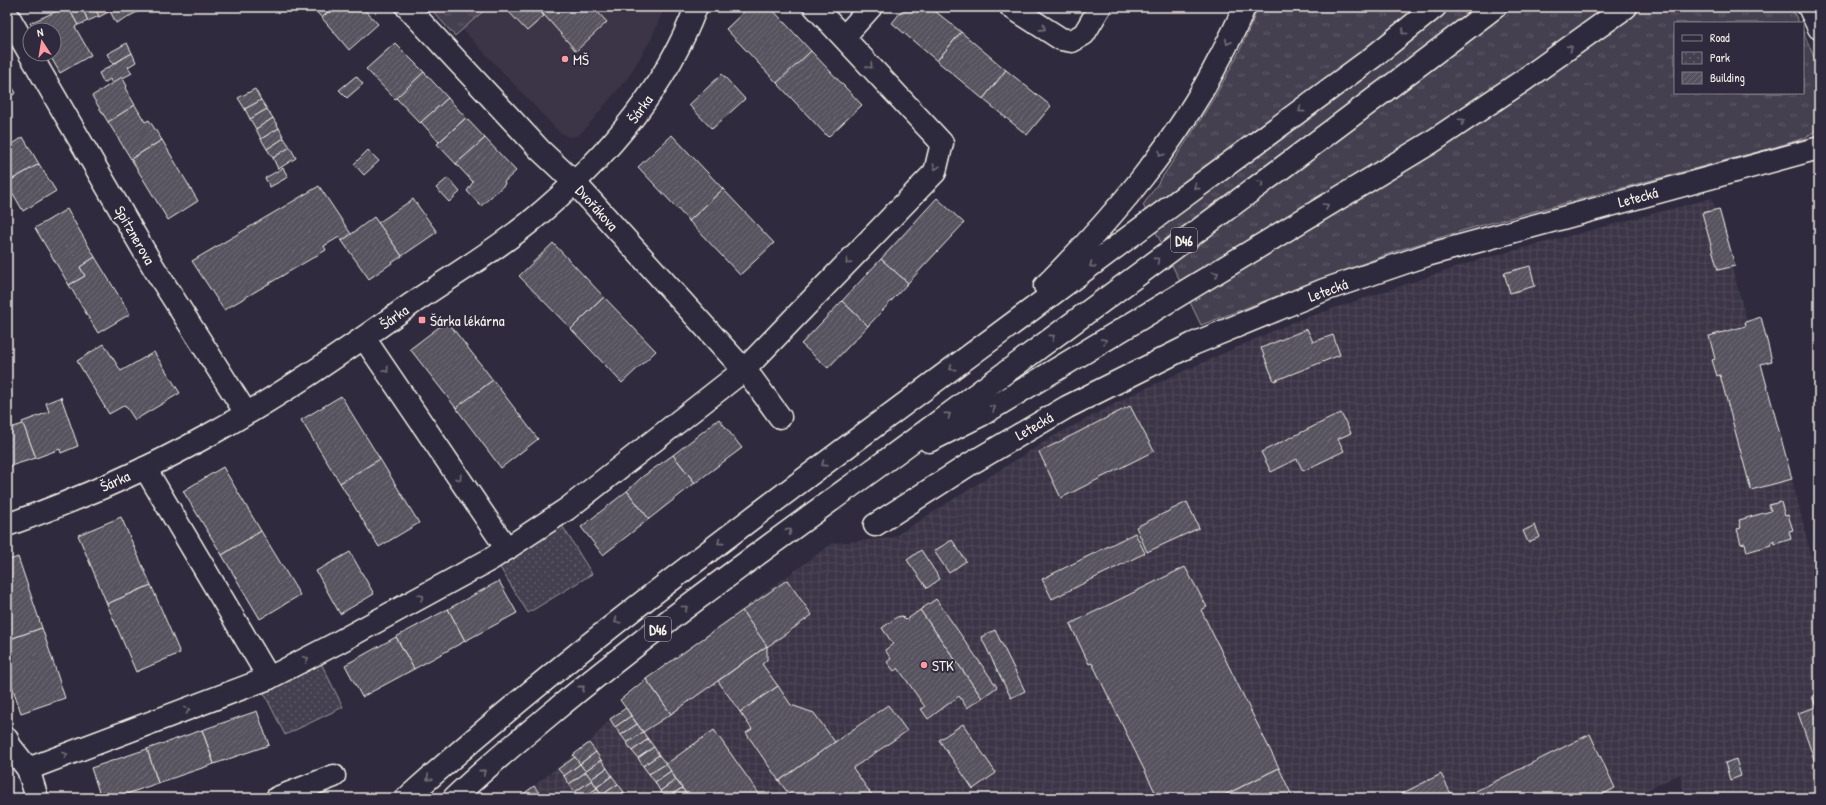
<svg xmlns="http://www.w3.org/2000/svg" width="1826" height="805" font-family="'Patrick Hand',sans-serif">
<defs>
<pattern id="industrial-grid" width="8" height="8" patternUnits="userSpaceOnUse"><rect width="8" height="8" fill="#3b3647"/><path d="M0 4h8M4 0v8" fill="none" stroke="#4e4a59"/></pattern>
<pattern id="grass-tufts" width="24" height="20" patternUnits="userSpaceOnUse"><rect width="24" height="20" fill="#454050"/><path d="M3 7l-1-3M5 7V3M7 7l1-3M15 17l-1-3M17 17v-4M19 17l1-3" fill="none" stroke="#605c69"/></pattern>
<pattern id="park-dots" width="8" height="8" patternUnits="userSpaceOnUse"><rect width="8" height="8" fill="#454050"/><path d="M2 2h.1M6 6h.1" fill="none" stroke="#605c69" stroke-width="1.8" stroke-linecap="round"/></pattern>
<pattern id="building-hatch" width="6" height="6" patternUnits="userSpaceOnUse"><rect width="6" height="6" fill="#56525f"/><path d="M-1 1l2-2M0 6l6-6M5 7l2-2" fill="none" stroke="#6f6b76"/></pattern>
</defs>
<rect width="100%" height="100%" fill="#2f2a3d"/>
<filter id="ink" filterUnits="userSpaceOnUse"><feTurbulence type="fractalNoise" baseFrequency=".025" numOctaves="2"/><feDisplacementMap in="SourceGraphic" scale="8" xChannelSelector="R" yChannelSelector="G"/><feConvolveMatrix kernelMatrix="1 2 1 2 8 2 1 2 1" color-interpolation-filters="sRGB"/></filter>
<g filter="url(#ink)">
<path fill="#3b3647" d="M488,7H665L650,41L629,76L585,129L578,136L568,137L559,132L463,30Z"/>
<path fill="url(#industrial-grid)" d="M1712,198L1792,479L1819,587V798H1685L1680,774L1631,798H518L589,743L610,719L626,708L620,700L646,679L833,543L892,538L1052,437L1135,393L1293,322L1478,260Z"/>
<g fill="url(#grass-tufts)" stroke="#9c989c">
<path d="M429,7H488L455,36Z"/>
<path d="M1258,7H1791L1799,23H1675V93H1803V31L1819,69V128L1805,138L1772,148L1468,229L1399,250L1201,325L1143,205C1186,142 1232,79 1258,7Z"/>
</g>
<g fill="url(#park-dots)" stroke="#9c989c">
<path d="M560,522L592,574L528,613L496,561Z"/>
<path d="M318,657L343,707L285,735L260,685Z"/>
</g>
<g fill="url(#building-hatch)" stroke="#f4f1e8">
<path d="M66,7H68L78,25L75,27L91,55L60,73L49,54H54V30H34L30,23Z"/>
<path d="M68,7H82L88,21L78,25Z"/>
<path d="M82,7H95L99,16L88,21Z"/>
<path d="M95,7H108L110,11L99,17Z"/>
<path d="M108,7H147L116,23Z"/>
<path d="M312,7H333L322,18Z"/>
<path d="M333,7H362L378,24L349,50L322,18Z"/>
<path d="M510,7H536L544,16L527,31L507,10Z"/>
<path d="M537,7H593L607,22L576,51Z"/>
<path d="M749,7H770L811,51L777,83L726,29Z"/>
<path d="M905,7H930L961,32L937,61L892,23Z"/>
<path d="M961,32L1006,70L983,99L937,61Z"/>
<path d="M127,43L132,53L113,64L107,54Z"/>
<path d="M395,43L424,72L395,99L366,69Z"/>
<path d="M811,51L862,105L828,137L777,83Z"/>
<path d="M132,53L136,62L128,67L132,73L112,84L110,79L104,83L99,73Z"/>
<path d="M1006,70L1051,106L1027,135L983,99Z"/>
<path d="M424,72L448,98L420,123L396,98Z"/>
<path d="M722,74L745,99L712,129L689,105Z"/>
<path d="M356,76L363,84L347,98L339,90Z"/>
<path d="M122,77L127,86L125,88L135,105L108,122L92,96Z"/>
<path d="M7,78L16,93L7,98Z"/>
<path d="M255,89L261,100L245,109L238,98Z"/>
<path d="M448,98L466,118L439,142L421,122Z"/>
<path d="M261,100L267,109L250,119L245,109Z"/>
<path d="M135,105L145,122L149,120L162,140L131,159L108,122Z"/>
<path d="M267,109L273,118L256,129L250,119Z"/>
<path d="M273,118L279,128L261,139L256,129Z"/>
<path d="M466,118L485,138L456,164L437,144Z"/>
<path d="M279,128L284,138L267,149L261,139Z"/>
<path d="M672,135L723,189L689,221L638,167Z"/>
<path d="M23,137L39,164L8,182L7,145L9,144L10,146Z"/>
<path d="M284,138L290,147L273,158L267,149Z"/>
<path d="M485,138L516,171L504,182L505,184L481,206L467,191L473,182L456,164Z"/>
<path d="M162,140L198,201L168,220L131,159Z"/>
<path d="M290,147L296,158L278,169L273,158Z"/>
<path d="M368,150L379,161L364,175L354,164Z"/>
<path d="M39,164L56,191L23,211L11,190L12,189L8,182Z"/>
<path d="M283,168L288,177L270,187L265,178Z"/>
<path d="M448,178L460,192L449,202L436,188Z"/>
<path d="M319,186L351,234L342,241L339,237L324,246L326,250L224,310L192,261Z"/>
<path d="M723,189L774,243L740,275L689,221Z"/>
<path d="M937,198L964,223L908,283L881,259Z"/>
<path d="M413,199L437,232L402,256L378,223Z"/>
<path d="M67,209L95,257L80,267L85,276L69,285L35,228Z"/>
<path d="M1719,209L1735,266L1718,270L1702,213Z"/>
<path d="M374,217L402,256L369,279L342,241Z"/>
<path d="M553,243L604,297L571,329L519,276Z"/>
<path d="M95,257L130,314L98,333L69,285L85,276L80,267Z"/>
<path d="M881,259L908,283L868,326L842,301Z"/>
<path d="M1530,266L1535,286L1510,293L1504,273Z"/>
<path d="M604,297L656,351L622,383L571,329Z"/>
<path d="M842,301L868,326L828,368L801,344Z"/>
<path d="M1761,317L1772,361L1761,364L1792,479L1751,490L1720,375L1717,376L1712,360L1715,359L1709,336L1746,326L1745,322Z"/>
<path d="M447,321L493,380L456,408L410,349Z"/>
<path d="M1307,329L1313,342L1333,335L1340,355L1274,381L1261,348Z"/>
<path d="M104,344L121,371L154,352L180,393L135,420L125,405L109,414L77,361Z"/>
<path d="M493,380L538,439L501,468L456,408Z"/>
<path d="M341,396L380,459L340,483L301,420Z"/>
<path d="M61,397L78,446L61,453L60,449L36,458L22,422L49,412L46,403Z"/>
<path d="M1130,406L1154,451L1061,498L1039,452Z"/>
<path d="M1341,413L1351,433L1338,439L1344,451L1303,471L1297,459L1271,472L1261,452Z"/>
<path d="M719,419L742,448L695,483L673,455Z"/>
<path d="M23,424L36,458L7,467V429Z"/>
<path d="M673,455L695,483L649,519L627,491L642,477Z"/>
<path d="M380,459L419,523L379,547L340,483Z"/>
<path d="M223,467L261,531L222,555L183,491Z"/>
<path d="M627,491L649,519L603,555L581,527Z"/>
<path d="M1187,502L1199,528L1147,552L1136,527Z"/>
<path d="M1781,502L1785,516L1788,515L1793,530L1789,531L1791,539L1775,544L1774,541L1770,543L1771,545L1747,552L1745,543L1741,544L1737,529L1741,528L1739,520L1771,511L1769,505Z"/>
<path d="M121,517L151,585L107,604L78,535Z"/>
<path d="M1535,525L1540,537L1528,542L1523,531Z"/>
<path d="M261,531L300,595L260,619L222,555Z"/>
<path d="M1135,533L1145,553L1052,599L1042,579Z"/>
<path d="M952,540L966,561L949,573L934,551Z"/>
<path d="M921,550L940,579L927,588L907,560Z"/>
<path d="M350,552L374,594L340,614L316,571Z"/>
<path d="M18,557L42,628L7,640V561Z"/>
<path d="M1185,567L1207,607L1201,610L1279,768L1219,798H1158L1092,663L1089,664L1070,624Z"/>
<path d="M787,580L812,615L767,647L742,611Z"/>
<path d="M499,581L517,613L465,641L448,609Z"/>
<path d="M151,585L180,653L136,672L107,604Z"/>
<path d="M936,599L997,687L982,698L920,610Z"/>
<path d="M448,609L465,641L414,669L396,637Z"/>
<path d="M920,610L982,698L967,708L959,696L928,719L921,709L925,707L898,668L894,671L887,662L891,659L885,650L893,644L882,628L897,617L902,616L906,620Z"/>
<path d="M742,611L767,646L671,714L646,679Z"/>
<path d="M42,628L65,698L21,713L7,671V640Z"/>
<path d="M995,630L1025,691L1011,698L981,637Z"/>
<path d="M396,637L414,669L362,697L345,665Z"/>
<path d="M767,646V660L762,664L778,686L740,712L718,681Z"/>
<path d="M646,679L671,714L643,732L620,700Z"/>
<path d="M778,686L791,705L814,713L835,742L779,781L746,733L752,729L740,712Z"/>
<path d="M1819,694V761L1815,762L1798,713L1816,707L1812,696Z"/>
<path d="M888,705L907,731L853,768L874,798H792L779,781Z"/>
<path d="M626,708L631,716L615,727L610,719Z"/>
<path d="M257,711L269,745L214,764L202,730Z"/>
<path d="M631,716L637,724L621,735L615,727Z"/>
<path d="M637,724L643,732L627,743L621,735Z"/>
<path d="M963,724L996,773L973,789L939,740Z"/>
<path d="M202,730L214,764L158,783L147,749Z"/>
<path d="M714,730L762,798H689L682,788L666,764Z"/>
<path d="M643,732L648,739L632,751L627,743Z"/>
<path d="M1590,734L1615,788L1596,798H1462Z"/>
<path d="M648,739L654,747L638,758L632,751Z"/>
<path d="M589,743L596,752L580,764L573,755Z"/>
<path d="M654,747L659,755L643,766L638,758Z"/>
<path d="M147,749L158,783L115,798H101L91,768Z"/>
<path d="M596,752L601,760L585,771L580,764Z"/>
<path d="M659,755L666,764L649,774L643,766Z"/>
<path d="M575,757L580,764L564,776L558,769Z"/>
<path d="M1736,759L1741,776L1730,780L1725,763Z"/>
<path d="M601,760L607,768L591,779L585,771Z"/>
<path d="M580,764L586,772L569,784L564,776Z"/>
<path d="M666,764L671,771L655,782L649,774Z"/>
<path d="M607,768L612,776L597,787L591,779Z"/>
<path d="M1279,768L1293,798H1219Z"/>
<path d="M671,771L676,780L660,791L655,782Z"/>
<path d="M586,772L592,780L575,792L569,784Z"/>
<path d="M1441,774L1453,798H1395V797Z"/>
<path d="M612,776L618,784L602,795L597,787Z"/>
<path d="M592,780L597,788L583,798H579L575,792Z"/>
<path d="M676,780L682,788L666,798L660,791Z"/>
<path d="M618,784L624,792L615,798H604L602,795Z"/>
<path d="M534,786L540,794L535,798H518Z"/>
<path d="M597,788L603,796L600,798H583Z"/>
<path d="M682,788L687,795L683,798H666Z"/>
<path d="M624,792L628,798H615Z"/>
</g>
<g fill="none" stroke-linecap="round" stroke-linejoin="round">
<g stroke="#f4f1e8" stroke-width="25">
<g id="minor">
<path d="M407,7L540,150L574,182L753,380L780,417"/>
<path d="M1011,7L1061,39L1072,41L1084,34L1100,7"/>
<path d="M1809,7L1819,28"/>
<path d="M7,14L30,54"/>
<path d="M844,37L871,7"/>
<path d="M30,54L154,268L246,413"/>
<path d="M364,338L507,549"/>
<path d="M145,468L269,678"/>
<path d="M7,525C77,500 145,471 209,435C279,397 345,351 410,305C450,277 492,253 530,222C600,164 664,94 696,7"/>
<path d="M875,525L970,464L1067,407L1193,344L1324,290L1427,255L1819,148"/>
<path d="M7,739L10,746L28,769L37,798"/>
<path d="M28,769L269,678L335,644L491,559L567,509L744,370L935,172L942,143L815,7"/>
<path d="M277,798L334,776"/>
</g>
</g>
<g stroke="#f4f1e8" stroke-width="25">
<g id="highway">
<path d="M1045,286C1113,218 1177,143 1221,56C1229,40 1238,24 1244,7"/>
<path d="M929,441L981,415L1430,143L1524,80L1626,7"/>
<path d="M407,798C549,670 699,558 852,443C1025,314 1199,185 1373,57L1435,7"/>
<path d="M454,798C484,769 516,743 548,716C653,629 763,550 873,470C1081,317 1290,164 1495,7"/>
</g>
</g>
<use href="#minor" stroke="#2f2a3d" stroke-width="22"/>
<use href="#highway" stroke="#2f2a3d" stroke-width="22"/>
</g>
<defs><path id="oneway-chevron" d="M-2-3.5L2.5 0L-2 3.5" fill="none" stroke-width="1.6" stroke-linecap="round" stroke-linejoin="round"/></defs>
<g stroke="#747079">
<use href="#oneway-chevron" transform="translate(1043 28) rotate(33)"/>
<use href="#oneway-chevron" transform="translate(1404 32) rotate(141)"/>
<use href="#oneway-chevron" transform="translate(1228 42) rotate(117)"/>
<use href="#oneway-chevron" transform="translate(1570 48) rotate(-35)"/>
<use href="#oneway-chevron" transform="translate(870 66) rotate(47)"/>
<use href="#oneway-chevron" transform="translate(1301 110) rotate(144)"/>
<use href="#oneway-chevron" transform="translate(1462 121) rotate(-34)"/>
<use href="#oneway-chevron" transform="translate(1161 154) rotate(124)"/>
<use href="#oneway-chevron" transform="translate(936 167) rotate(108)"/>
<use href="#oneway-chevron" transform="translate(1261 183) rotate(-37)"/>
<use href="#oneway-chevron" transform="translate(1196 187) rotate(143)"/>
<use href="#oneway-chevron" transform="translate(1326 206) rotate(-31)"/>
<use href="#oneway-chevron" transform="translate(1157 260) rotate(-36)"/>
<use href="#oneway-chevron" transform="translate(848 262) rotate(134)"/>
<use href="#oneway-chevron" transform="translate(1092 265) rotate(143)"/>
<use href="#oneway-chevron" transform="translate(1216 274) rotate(-31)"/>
<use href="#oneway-chevron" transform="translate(1052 337) rotate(-36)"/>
<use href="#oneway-chevron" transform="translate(1104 341) rotate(-31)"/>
<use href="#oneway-chevron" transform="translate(952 368) rotate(143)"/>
<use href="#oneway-chevron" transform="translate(386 370) rotate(56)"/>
<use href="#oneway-chevron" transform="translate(993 408) rotate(-31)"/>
<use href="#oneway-chevron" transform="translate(948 415) rotate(-36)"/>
<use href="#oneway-chevron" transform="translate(824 464) rotate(143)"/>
<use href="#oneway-chevron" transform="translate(459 478) rotate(56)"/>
<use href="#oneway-chevron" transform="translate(789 531) rotate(-36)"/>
<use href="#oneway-chevron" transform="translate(720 542) rotate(143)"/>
<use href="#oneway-chevron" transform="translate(421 597) rotate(-29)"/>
<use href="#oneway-chevron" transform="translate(685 608) rotate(-38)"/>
<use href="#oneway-chevron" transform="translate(617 621) rotate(143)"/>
<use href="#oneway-chevron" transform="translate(306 659) rotate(-27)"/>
<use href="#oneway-chevron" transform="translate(582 688) rotate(-40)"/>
<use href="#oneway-chevron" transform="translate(187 710) rotate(-21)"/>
<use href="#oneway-chevron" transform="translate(65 755) rotate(-21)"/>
<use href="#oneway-chevron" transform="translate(483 772) rotate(-40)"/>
<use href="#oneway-chevron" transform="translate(429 778) rotate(138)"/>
</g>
</g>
<g fill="#ff9aa2" stroke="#2f2a3d" stroke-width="1.5">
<circle cx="565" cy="59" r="4"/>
<rect x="418" y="316" width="8" height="8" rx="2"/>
<circle cx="924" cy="665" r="4"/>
</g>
<g text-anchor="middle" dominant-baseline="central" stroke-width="4" stroke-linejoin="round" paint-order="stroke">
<g fill="#2f2a3d" stroke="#b9b5b5" stroke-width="1">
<rect x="1171" y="228" width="26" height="24" rx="3"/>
<rect x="645" y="617" width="26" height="24" rx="3"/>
</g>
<g font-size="14" font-weight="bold" fill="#f4f1e8">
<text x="1184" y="240">D46</text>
<text x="658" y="629">D46</text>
</g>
<g font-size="15" fill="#f4f1e8" stroke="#2f2a3d" text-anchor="start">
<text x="573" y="59">MŠ</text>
<text x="430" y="320">Šárka lékárna</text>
<text x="932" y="665">STK</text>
</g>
<g font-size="15" fill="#f4f1e8" stroke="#2f2a3d">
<text transform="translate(640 109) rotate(-54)">Šárka</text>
<text transform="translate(1638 197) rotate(-15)">Letecká</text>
<text transform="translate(597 208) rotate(48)">Dvořákova</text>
<text transform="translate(135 235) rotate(60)">Spitznerova</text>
<text transform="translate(1328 290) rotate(-20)">Letecká</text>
<text transform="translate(394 317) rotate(-35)">Šárka</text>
<text transform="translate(1034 426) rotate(-30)">Letecká</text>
<text transform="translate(115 481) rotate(-24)">Šárka</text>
</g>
</g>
<rect width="1826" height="805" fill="none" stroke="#2f2a3d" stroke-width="24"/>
<rect x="12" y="12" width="1802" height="781" fill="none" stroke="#f4f1e8" stroke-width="1.5" filter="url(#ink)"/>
<rect x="1674" y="22" width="130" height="72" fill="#2f2a3d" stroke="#7e7a81"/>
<rect x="1682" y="35" width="20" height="6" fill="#2f2a3d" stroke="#7e7a81"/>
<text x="1710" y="42" font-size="12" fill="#f4f1e8">Road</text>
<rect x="1682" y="52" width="20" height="12" fill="url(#park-dots)" stroke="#7e7a81"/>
<text x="1710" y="62" font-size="12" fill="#f4f1e8">Park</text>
<rect x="1682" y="72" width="20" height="12" fill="url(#building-hatch)" stroke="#7e7a81"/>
<text x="1710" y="82" font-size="12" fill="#f4f1e8">Building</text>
<g transform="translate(42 42) rotate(348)"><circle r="19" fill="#2f2a3d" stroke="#7e7a81"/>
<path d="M0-3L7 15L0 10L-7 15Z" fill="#ff9aa2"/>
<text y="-6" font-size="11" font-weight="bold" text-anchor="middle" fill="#f4f1e8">N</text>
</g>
</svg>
